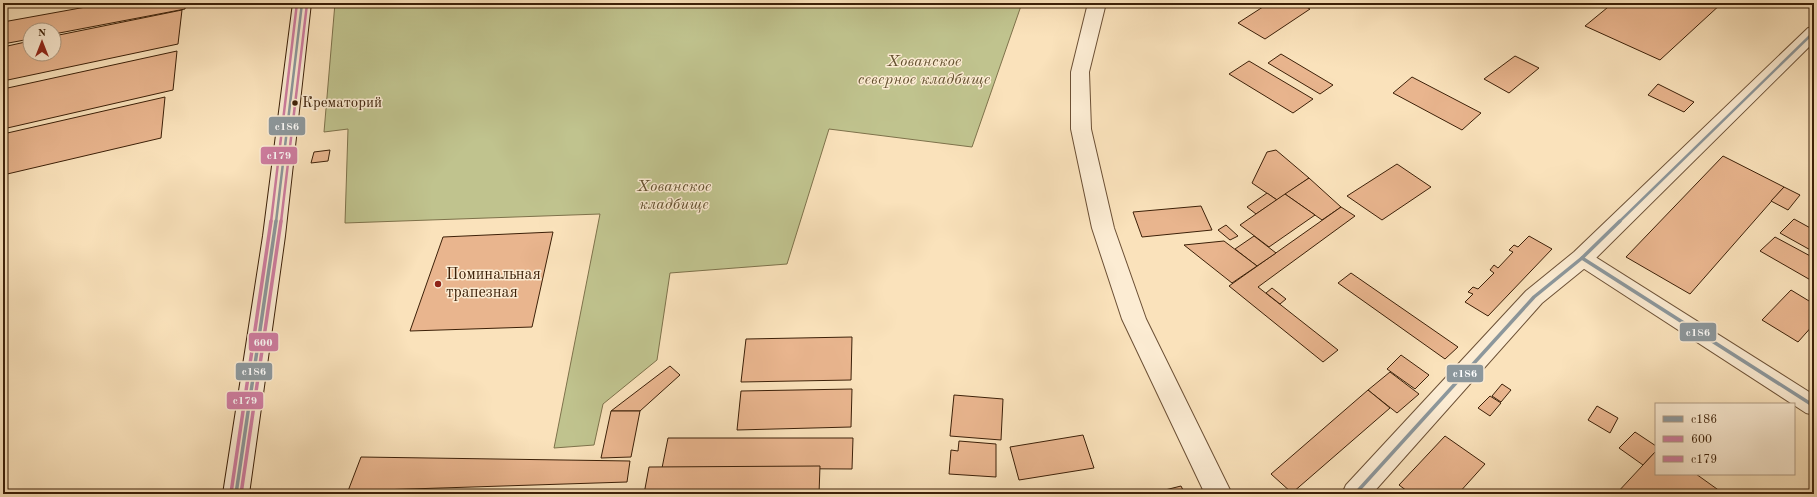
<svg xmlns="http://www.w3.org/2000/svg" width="1817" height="497" font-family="'Old Standard TT',serif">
<rect width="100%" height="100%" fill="#fae2bb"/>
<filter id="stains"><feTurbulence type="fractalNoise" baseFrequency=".005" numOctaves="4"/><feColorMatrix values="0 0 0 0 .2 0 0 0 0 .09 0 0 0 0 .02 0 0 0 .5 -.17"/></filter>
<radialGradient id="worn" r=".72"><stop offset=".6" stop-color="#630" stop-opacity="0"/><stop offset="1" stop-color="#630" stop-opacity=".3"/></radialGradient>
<path fill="#c0c38e" stroke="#7e724b" d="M335,3H1022L972,147L829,129L787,264L670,273L657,360L603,404L594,445L554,448L600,214L345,223L348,129L324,132Z"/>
<g fill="#e9b58e" stroke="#3c2008">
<path d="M108,3H186L185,9L54,34V30H30V39L3,44V22Z"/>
<path d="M1269,3H1299L1310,9L1265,39L1238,23Z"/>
<path d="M1613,3H1722L1660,60L1585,26Z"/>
<path d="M182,10L178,44L3,81V47L30,41V54H54V36Z"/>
<path d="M177,51L173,90L3,129V89Z"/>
<path d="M1281,54L1333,85L1320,94L1268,63Z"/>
<path d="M1515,56L1539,68L1509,93L1484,79Z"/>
<path d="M1249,61L1313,99L1293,113L1229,74Z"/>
<path d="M1412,77L1481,113L1462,130L1393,93Z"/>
<path d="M1658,84L1694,102L1684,112L1648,95Z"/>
<path d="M165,97L161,138L3,175V134Z"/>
<path d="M330,150L328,161L311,163L314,152Z"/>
<path d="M1276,150L1309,178L1277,200L1252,183L1267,152Z"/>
<path d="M1723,156L1784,187L1690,294L1626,257Z"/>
<path d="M1397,164L1431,187L1382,220L1347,196Z"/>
<path d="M1309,178L1341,207L1322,220L1285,194Z"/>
<path d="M1784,187L1800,195L1788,210L1771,201Z"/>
<path d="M1267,193L1277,200L1256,214L1247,207Z"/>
<path d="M1285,194L1315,215L1269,247L1240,225Z"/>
<path d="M1201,206L1212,230L1142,237L1133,212Z"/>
<path d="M1341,207L1355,216L1258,287L1338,350L1323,362L1229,286Z"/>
<path d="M1794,219L1814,230V252L1780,233Z"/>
<path d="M1226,225L1238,236L1230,240L1218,230Z"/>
<path d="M553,232L532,327L410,331L443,237Z"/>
<path d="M1254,236L1276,253L1257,266L1235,249Z"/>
<path d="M1529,236L1552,249L1488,316L1465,302L1473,294L1468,292L1473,287L1478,289L1494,273L1490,270L1494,265L1498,268L1513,252L1509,250L1514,245L1518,247Z"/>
<path d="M1775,237L1814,258V282L1760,251Z"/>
<path d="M1224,241L1257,266L1232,283L1184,245Z"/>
<path d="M1351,273L1458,347L1445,359L1338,283Z"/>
<path d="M1272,288L1286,299L1280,304L1266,293Z"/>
<path d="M1791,290L1814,304V324L1798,342L1762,320Z"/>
<path d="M852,337L851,380L741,382L746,339Z"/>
<path d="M1401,355L1429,375L1415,389L1387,369Z"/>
<path d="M670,366L680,375L640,411H611Z"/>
<path d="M1390,372L1419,394L1397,413L1368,390Z"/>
<path d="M1502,384L1511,390L1501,402L1492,396Z"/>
<path d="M852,389L851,427L737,430L741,391Z"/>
<path d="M1368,390L1390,408L1292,493L1271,474Z"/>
<path d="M954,395L1003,399L1001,440L950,436Z"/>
<path d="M1490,396L1501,403L1490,416L1478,408Z"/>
<path d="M1597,406L1618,418L1610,433L1588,420Z"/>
<path d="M611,411H640L631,457L601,458Z"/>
<path d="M1635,432L1656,446V451L1643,465L1619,448Z"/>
<path d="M1083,435L1094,468L1019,480L1010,447Z"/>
<path d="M1445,436L1485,464L1458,494H1411L1399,485Z"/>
<path d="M668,438H853L852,469L662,468Z"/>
<path d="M959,441L996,444V477L949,474L951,450L958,451Z"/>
<path d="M1656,451V474H1696L1724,494H1616Z"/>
<path d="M361,457L630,461L627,482L348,491Z"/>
<path d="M820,466L819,494H644L649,467Z"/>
<path d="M1181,486L1185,494H1167L1165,490Z"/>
</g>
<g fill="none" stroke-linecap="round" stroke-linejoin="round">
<g stroke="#6c5035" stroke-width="2">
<path id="minor" d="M1582,251L1589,253L1814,395V415L1806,413L1575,263L1572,258L1575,253Z"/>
</g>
<g stroke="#6c5035" stroke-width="2">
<g id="tertiary">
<path d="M1088,3H1106L1089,72L1091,129L1114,228L1146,319L1232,494H1205L1122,319L1092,228L1071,129V72Z"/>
<path d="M1814,27V42L1590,264L1542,303L1372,494H1342L1346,485L1526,291L1574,252L1808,28Z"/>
</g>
</g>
<g stroke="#3c2008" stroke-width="2">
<path id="secondary" d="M293,3H311L285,236L249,494H223L263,236Z"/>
</g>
<use href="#minor" fill="#fcecd3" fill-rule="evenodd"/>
<use href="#tertiary" fill="#fcecd3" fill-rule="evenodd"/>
<use href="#secondary" fill="#fcecd3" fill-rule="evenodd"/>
<g stroke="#fcecd3" stroke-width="5">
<g id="bus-1-far1">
<path d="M276,222L302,3"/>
<path d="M1619,222L1814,32"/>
</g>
</g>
<g stroke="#fcecd3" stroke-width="6">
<g id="bus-1">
<path d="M1582,258L1814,406"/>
<path d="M236,494L276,221"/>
<path d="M1355,494L1534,297L1582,258L1620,221"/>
</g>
</g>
<g stroke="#fcecd3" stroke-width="5">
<path id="bus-2-far1" d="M281,222L307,4"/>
</g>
<g stroke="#fcecd3" stroke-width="6">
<path id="bus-2" d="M241,494L281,221"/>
</g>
<g stroke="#fcecd3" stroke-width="5">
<path id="bus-3-far1" d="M271,222L297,3"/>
</g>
<g stroke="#fcecd3" stroke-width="6">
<path id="bus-3" d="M231,493L271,221"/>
</g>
<use href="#bus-1-far1" stroke="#8c979c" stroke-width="2.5"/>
<use href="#bus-1" stroke="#8c979c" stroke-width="3.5"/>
<use href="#bus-2-far1" stroke="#ce7ca0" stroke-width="2.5"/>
<use href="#bus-2" stroke="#ce7ca0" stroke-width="3.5"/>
<use href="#bus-3-far1" stroke="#ce7ca0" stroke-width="2.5"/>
<use href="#bus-3" stroke="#ce7ca0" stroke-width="3.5"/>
</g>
<circle fill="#3c2008" stroke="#fcecd3" stroke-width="1.5" cx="295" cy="103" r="3.5"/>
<circle fill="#8f2418" stroke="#fcecd3" stroke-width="1.5" cx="438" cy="284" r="4"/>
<g text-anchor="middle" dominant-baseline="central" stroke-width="3" stroke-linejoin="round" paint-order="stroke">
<g font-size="15" fill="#3c2008" stroke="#fcecd3" text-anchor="start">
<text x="302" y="103">Крематорий</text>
</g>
<g font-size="16" font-style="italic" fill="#645130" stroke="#fcecd3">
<text x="924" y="62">Хованское<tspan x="924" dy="18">северное кладбище</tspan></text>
<text x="674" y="187">Хованское<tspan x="674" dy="18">кладбище</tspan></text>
</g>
<g font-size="16" fill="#3c2008" stroke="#fcecd3" text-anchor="start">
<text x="446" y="275">Поминальная<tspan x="446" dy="18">трапезная</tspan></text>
</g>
</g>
<g stroke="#fcecd3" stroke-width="1.5">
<rect x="268" y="116" width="38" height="20" rx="4" fill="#8c979c"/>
<rect x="260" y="146" width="38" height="19" rx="4" fill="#ce7ca0"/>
<rect x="1679" y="322" width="38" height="20" rx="4" fill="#8c979c"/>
<rect x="248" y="332" width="31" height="20" rx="4" fill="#ce7ca0"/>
<rect x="235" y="362" width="38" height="19" rx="4" fill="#8c979c"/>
<rect x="1446" y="364" width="38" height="19" rx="4" fill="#8c979c"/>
<rect x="226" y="391" width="38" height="19" rx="4" fill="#ce7ca0"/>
</g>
<g font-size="11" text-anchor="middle" font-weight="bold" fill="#fff">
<text x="287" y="130">с186</text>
<text x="279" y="159">с179</text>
<text x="1698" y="336">с186</text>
<text x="263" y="346">600</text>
<text x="254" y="375">с186</text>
<text x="1465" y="377">с186</text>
<text x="245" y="404">с179</text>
</g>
<rect width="1817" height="497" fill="none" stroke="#fae2bb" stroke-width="16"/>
<rect x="4" y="4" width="1809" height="489" fill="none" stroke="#3c2008" stroke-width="2"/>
<rect x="8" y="8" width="1801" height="481" fill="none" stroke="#3c2008"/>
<rect x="1655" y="403" width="140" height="72" fill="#fcecd3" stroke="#af9a82"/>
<rect x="1663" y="416" width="20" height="6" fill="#8c979c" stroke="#af9a82"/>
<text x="1691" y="423" font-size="12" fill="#3c2008">с186</text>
<rect x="1663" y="436" width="20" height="6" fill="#ce7ca0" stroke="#af9a82"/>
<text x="1691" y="443" font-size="12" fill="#3c2008">600</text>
<rect x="1663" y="456" width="20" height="6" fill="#ce7ca0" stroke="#af9a82"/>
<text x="1691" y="463" font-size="12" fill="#3c2008">с179</text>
<g transform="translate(42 42)"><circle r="19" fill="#fcecd3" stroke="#af9a82"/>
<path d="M0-3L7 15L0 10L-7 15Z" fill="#8f2418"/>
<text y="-6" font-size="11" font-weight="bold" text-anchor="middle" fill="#3c2008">N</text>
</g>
<rect width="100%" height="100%" filter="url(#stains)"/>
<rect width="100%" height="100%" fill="url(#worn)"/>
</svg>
